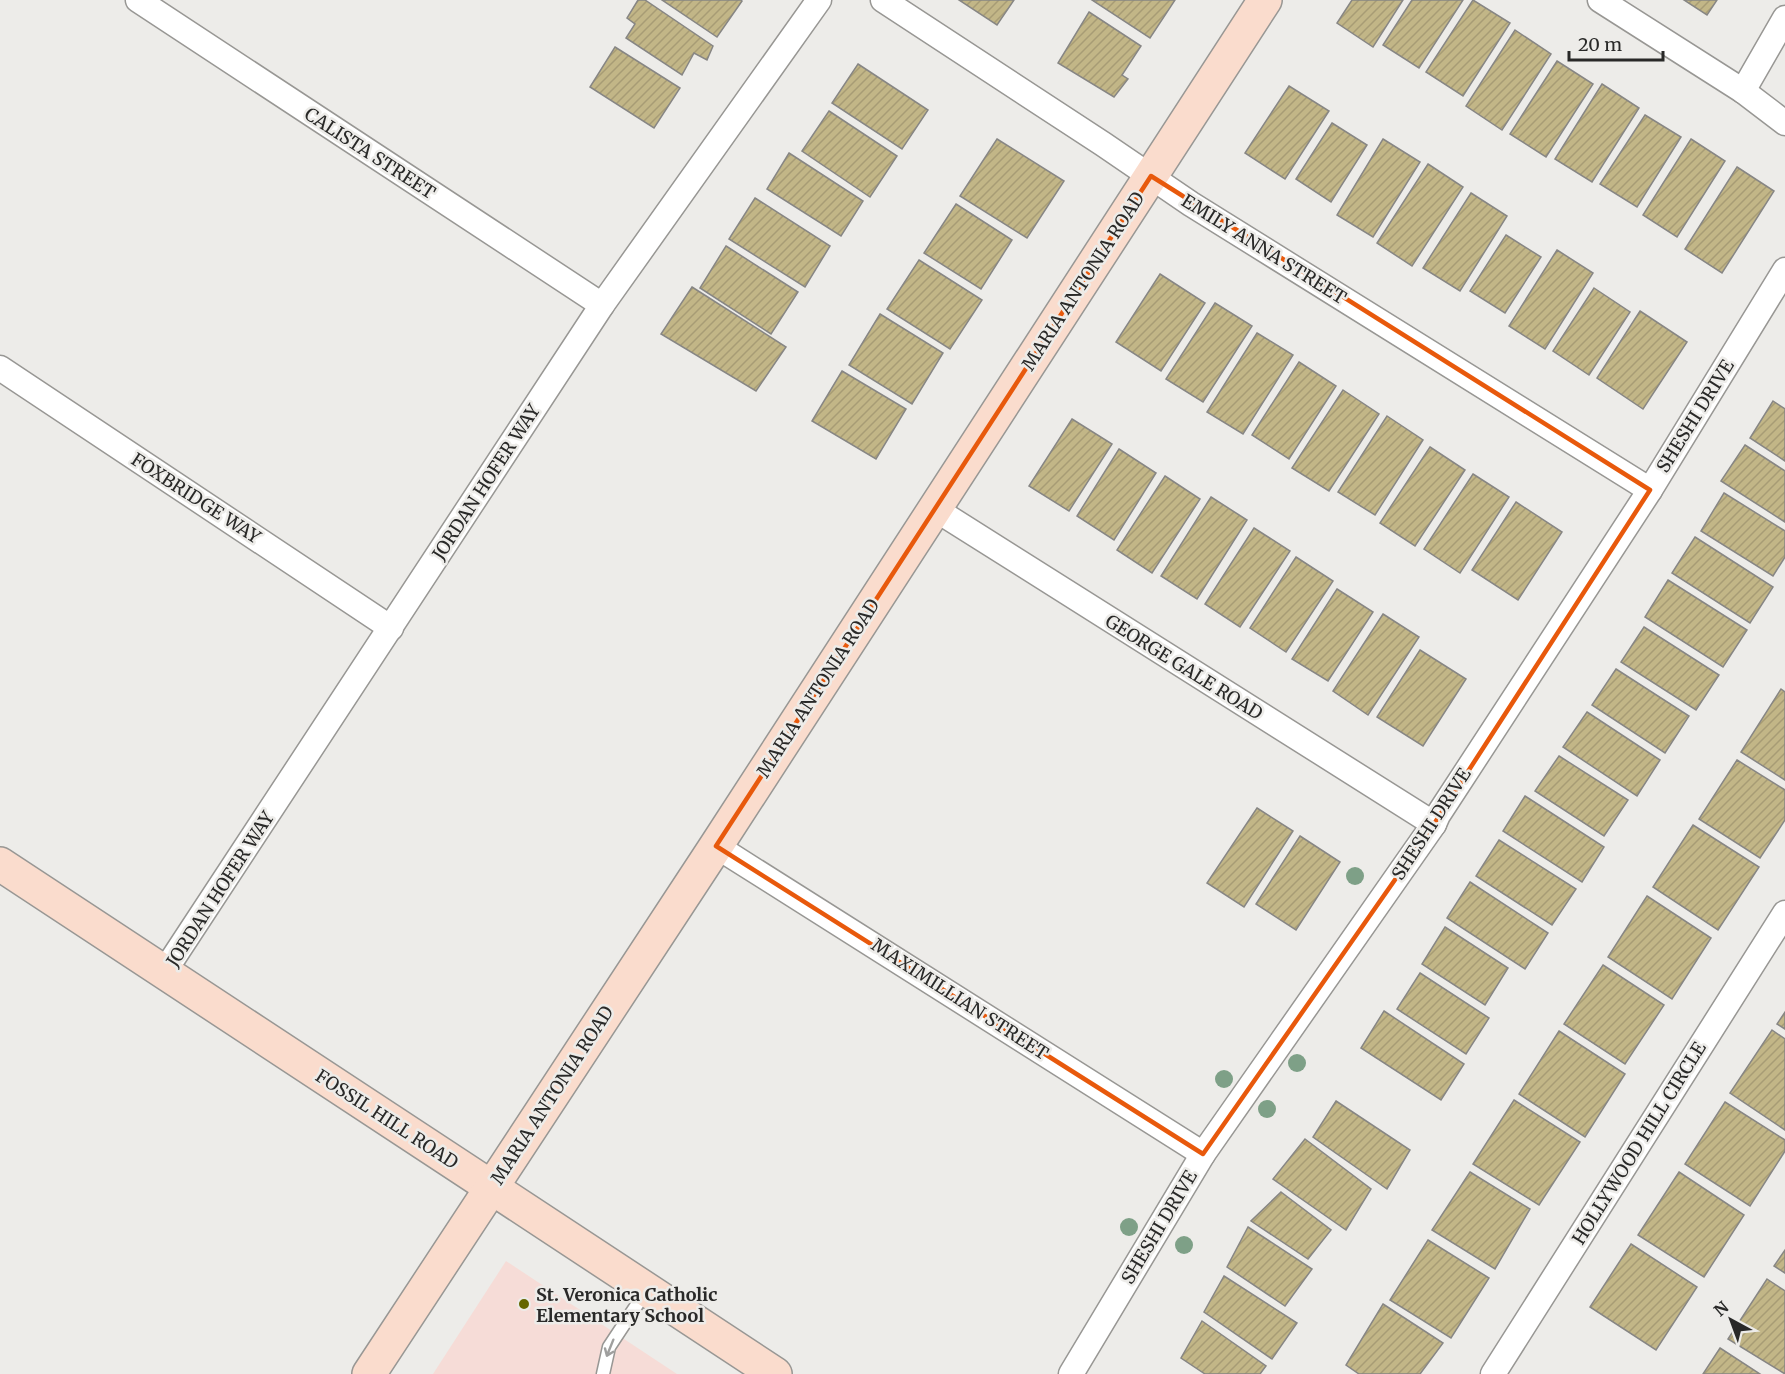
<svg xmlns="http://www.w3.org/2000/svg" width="1785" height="1374" font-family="Merriweather,serif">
<defs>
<pattern id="building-hatch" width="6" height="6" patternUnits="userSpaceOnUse" patternTransform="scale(1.5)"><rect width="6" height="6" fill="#c2b687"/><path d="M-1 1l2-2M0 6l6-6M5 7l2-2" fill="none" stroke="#a79c75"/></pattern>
</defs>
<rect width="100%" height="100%" fill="#edece9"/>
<path fill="#f6dcd7" d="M506,1261L677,1374H433Z"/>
<g fill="url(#building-hatch)" stroke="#878684" stroke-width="1.5">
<path d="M638,0H645L713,46L707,60L694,53L682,75L626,38L635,24L627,18Z"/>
<path d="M662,0H741L742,1L717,37Z"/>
<path d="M959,0H1014L997,25Z"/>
<path d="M1092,0H1175L1150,38Z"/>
<path d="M1352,0H1403L1373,47L1337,23Z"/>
<path d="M1412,0H1463L1419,68L1383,45Z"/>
<path d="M1473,0L1510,23L1463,96L1426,72Z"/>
<path d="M1684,0H1717L1707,15Z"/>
<path d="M1089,12L1141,46L1122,75L1128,79L1114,97L1058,63Z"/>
<path d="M1515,30L1551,54L1502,130L1466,106Z"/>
<path d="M615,47L680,88L654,128L590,87Z"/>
<path d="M1557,61L1593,84L1546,157L1510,134Z"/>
<path d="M858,64L928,110L902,149L832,103Z"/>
<path d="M1602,84L1639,108L1592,182L1555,159Z"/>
<path d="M1289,86L1329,111L1285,179L1245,153Z"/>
<path d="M829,111L897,156L870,197L802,151Z"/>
<path d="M1645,115L1681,137L1637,207L1600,184Z"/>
<path d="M1332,123L1367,145L1331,202L1296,179Z"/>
<path d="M997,139L1064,181L1027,238L960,196Z"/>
<path d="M1383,139L1420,162L1373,237L1337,215Z"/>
<path d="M1691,139L1725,161L1677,237L1643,215Z"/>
<path d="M789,153L863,201L841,236L767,189Z"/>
<path d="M1428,164L1463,187L1412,266L1377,243Z"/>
<path d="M1737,167L1774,191L1722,273L1685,249Z"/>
<path d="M1471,193L1507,216L1460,291L1423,268Z"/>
<path d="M755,198L830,246L805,287L729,239Z"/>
<path d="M956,204L1012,240L981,289L924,253Z"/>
<path d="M1506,235L1541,257L1505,313L1470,291Z"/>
<path d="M726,246L798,292L771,334L700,288Z"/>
<path d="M1557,250L1593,273L1545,349L1509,326Z"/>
<path d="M919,260L982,300L950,349L887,309Z"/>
<path d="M1160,274L1205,303L1161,371L1116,342Z"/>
<path d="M692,287L786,347L756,391L661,334Z"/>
<path d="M1594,288L1630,312L1589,375L1553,351Z"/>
<path d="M1215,303L1252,326L1203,402L1166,379Z"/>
<path d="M1640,311L1687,342L1643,409L1597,378Z"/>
<path d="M880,314L943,353L912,404L849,365Z"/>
<path d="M1257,333L1293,355L1243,434L1207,412Z"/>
<path d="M1299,362L1336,386L1289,459L1252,435Z"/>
<path d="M842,371L906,409L876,459L812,421Z"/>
<path d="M1343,390L1379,414L1329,491L1292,468Z"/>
<path d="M1773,401L1785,409V461L1750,438Z"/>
<path d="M1387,416L1423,440L1375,515L1338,492Z"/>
<path d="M1072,419L1112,444L1069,511L1029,486Z"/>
<path d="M1745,445L1785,471V522L1721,481Z"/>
<path d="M1430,447L1465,470L1415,546L1380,523Z"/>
<path d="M1119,449L1156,473L1114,540L1077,516Z"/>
<path d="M1473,474L1509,497L1460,573L1424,549Z"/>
<path d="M1165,476L1200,499L1152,573L1117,550Z"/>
<path d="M1724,493L1785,531V557L1773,576L1701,531Z"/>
<path d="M1211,497L1247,520L1197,599L1161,576Z"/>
<path d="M1516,502L1562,532L1518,600L1472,570Z"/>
<path d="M1254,528L1290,551L1240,627L1205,604Z"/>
<path d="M1695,537L1773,587L1750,623L1672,573Z"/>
<path d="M1296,557L1333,581L1286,652L1250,628Z"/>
<path d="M1668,580L1747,630L1723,667L1645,617Z"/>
<path d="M1337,589L1373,612L1328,681L1292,659Z"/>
<path d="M1383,614L1419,637L1368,715L1333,691Z"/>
<path d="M1644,627L1719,675L1696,710L1621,662Z"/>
<path d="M1420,650L1466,679L1423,746L1377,717Z"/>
<path d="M1616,669L1689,716L1665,753L1592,705Z"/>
<path d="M1781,689L1785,692V780L1741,752Z"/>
<path d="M1587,712L1660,760L1637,796L1563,747Z"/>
<path d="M1559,756L1628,800L1604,836L1535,791Z"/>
<path d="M1737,760L1785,790V820L1760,858L1699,819Z"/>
<path d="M1525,796L1604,847L1582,882L1503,831Z"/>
<path d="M1257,808L1293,831L1244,907L1207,883Z"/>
<path d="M1693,825L1759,867L1718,930L1653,887Z"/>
<path d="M1300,836L1340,862L1296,930L1256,904Z"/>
<path d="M1499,840L1576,889L1552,925L1476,876Z"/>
<path d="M1470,882L1548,933L1525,969L1447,918Z"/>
<path d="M1647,896L1711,938L1672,999L1608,957Z"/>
<path d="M1445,927L1508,968L1485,1005L1422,964Z"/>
<path d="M1603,965L1664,1005L1625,1064L1564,1024Z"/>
<path d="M1420,973L1489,1018L1466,1054L1397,1009Z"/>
<path d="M1384,1011L1464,1064L1441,1100L1361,1048Z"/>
<path d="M1785,1012V1029L1777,1024Z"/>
<path d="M1772,1030L1785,1039V1130L1730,1093Z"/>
<path d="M1559,1031L1625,1074L1585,1137L1519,1094Z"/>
<path d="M1514,1100L1580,1142L1539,1205L1473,1164Z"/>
<path d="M1336,1101L1410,1150L1387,1189L1313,1137Z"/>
<path d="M1725,1102L1785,1140V1151L1750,1206L1685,1164Z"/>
<path d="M1305,1139L1371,1189L1346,1230L1273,1179Z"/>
<path d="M1470,1172L1530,1209L1495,1269L1432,1230Z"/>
<path d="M1679,1172L1744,1215L1704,1277L1638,1235Z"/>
<path d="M1281,1192L1331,1230L1308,1259L1251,1221Z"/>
<path d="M1248,1227L1312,1269L1285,1306L1227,1267Z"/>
<path d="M1428,1240L1489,1278L1451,1338L1390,1300Z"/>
<path d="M1631,1244L1697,1287L1656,1350L1590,1307Z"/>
<path d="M1785,1250V1273L1774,1266Z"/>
<path d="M1224,1276L1297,1323L1272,1359L1204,1312Z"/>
<path d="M1767,1279L1785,1291V1374L1728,1339Z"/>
<path d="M1383,1304L1443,1343L1420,1374H1359L1346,1365Z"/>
<path d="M1202,1321L1266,1366L1260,1374H1205L1181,1358Z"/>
<path d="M1720,1348L1760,1374H1703Z"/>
</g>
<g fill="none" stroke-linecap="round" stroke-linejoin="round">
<g stroke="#989794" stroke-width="15">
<path id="lane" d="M603,1374L609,1347L646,1291"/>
</g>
<g stroke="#989794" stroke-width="27">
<g id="street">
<path d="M138,0L602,305"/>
<path d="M883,0L1103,144L1191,204L1650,490"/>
<path d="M1600,0L1743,91L1785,123"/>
<path d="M1743,91L1785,18"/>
<path d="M0,368L391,628"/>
<path d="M935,509L1434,824"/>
<path d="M716,846L1203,1154"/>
<path d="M164,972L602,305L819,0"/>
<path d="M1071,1374L1203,1154L1434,824L1438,815L1650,490L1785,270"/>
<path d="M1493,1374L1785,913"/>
</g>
</g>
<g stroke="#989794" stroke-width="36">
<g id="secondary">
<path d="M0,864L775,1374"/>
<path d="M369,1374L716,846L1265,0"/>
</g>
</g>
<use href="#lane" stroke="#fff" stroke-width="12"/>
<use href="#street" stroke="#fff" stroke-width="24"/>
<use href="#secondary" stroke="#fadccd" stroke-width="33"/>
</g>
<g fill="#7ea087">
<circle cx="1355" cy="876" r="9"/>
<circle cx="1297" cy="1063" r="9"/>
<circle cx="1224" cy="1079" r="9"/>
<circle cx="1267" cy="1109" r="9"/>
<circle cx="1129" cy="1227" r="9"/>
<circle cx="1184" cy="1245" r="9"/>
</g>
<defs><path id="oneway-shaft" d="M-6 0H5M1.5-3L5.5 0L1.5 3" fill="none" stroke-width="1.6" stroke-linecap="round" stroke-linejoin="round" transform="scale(1.5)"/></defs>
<use stroke="#9f9f9e" href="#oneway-shaft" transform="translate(610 1348) rotate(112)"/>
<path fill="none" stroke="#e8590c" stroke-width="4.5" stroke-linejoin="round" d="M1151,176L1650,490L1434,824L1203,1154L716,846Z"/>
<circle fill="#656600" stroke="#edece9" stroke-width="2" cx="524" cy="1304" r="6"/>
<g text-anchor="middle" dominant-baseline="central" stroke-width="5" stroke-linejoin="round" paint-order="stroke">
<g font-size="18" fill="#292928" stroke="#edece9">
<text transform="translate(370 153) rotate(33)">CALISTA STREET</text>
<text transform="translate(1264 249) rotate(32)">EMILY ANNA STREET</text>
<text transform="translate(1083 281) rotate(-57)">MARIA ANTONIA ROAD</text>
<text transform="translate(1695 416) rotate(-58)">SHESHI DRIVE</text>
<text transform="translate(486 482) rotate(-57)">JORDAN HOFER WAY</text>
<text transform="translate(196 498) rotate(33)">FOXBRIDGE WAY</text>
<text transform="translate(1184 667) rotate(32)">GEORGE GALE ROAD</text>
<text transform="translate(818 688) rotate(-57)">MARIA ANTONIA ROAD</text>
<text transform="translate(1431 824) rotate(-57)">SHESHI DRIVE</text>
<text transform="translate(220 889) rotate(-57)">JORDAN HOFER WAY</text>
<text transform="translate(960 999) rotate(33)">MAXIMILLIAN STREET</text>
<text transform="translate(552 1095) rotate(-57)">MARIA ANTONIA ROAD</text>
<text transform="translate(387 1119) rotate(33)">FOSSIL HILL ROAD</text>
<text transform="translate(1639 1143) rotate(-58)">HOLLYWOOD HILL CIRCLE</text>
<text transform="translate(1159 1227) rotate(-59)">SHESHI DRIVE</text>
</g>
<g font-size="18" font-weight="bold" fill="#292928" stroke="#edece9" text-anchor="start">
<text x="536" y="1294">St. Veronica Catholic<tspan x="536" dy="21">Elementary School</tspan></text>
</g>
</g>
<g transform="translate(1731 1320) rotate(319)" stroke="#edece9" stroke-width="4.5" paint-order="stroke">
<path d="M0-4.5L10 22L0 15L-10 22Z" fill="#292928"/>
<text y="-9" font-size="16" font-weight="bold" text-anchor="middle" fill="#292928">N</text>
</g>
<path d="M1569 51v9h94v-9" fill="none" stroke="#292928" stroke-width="3"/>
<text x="1578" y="51" font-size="18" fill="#292928" stroke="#edece9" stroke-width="4.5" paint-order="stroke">20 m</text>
</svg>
